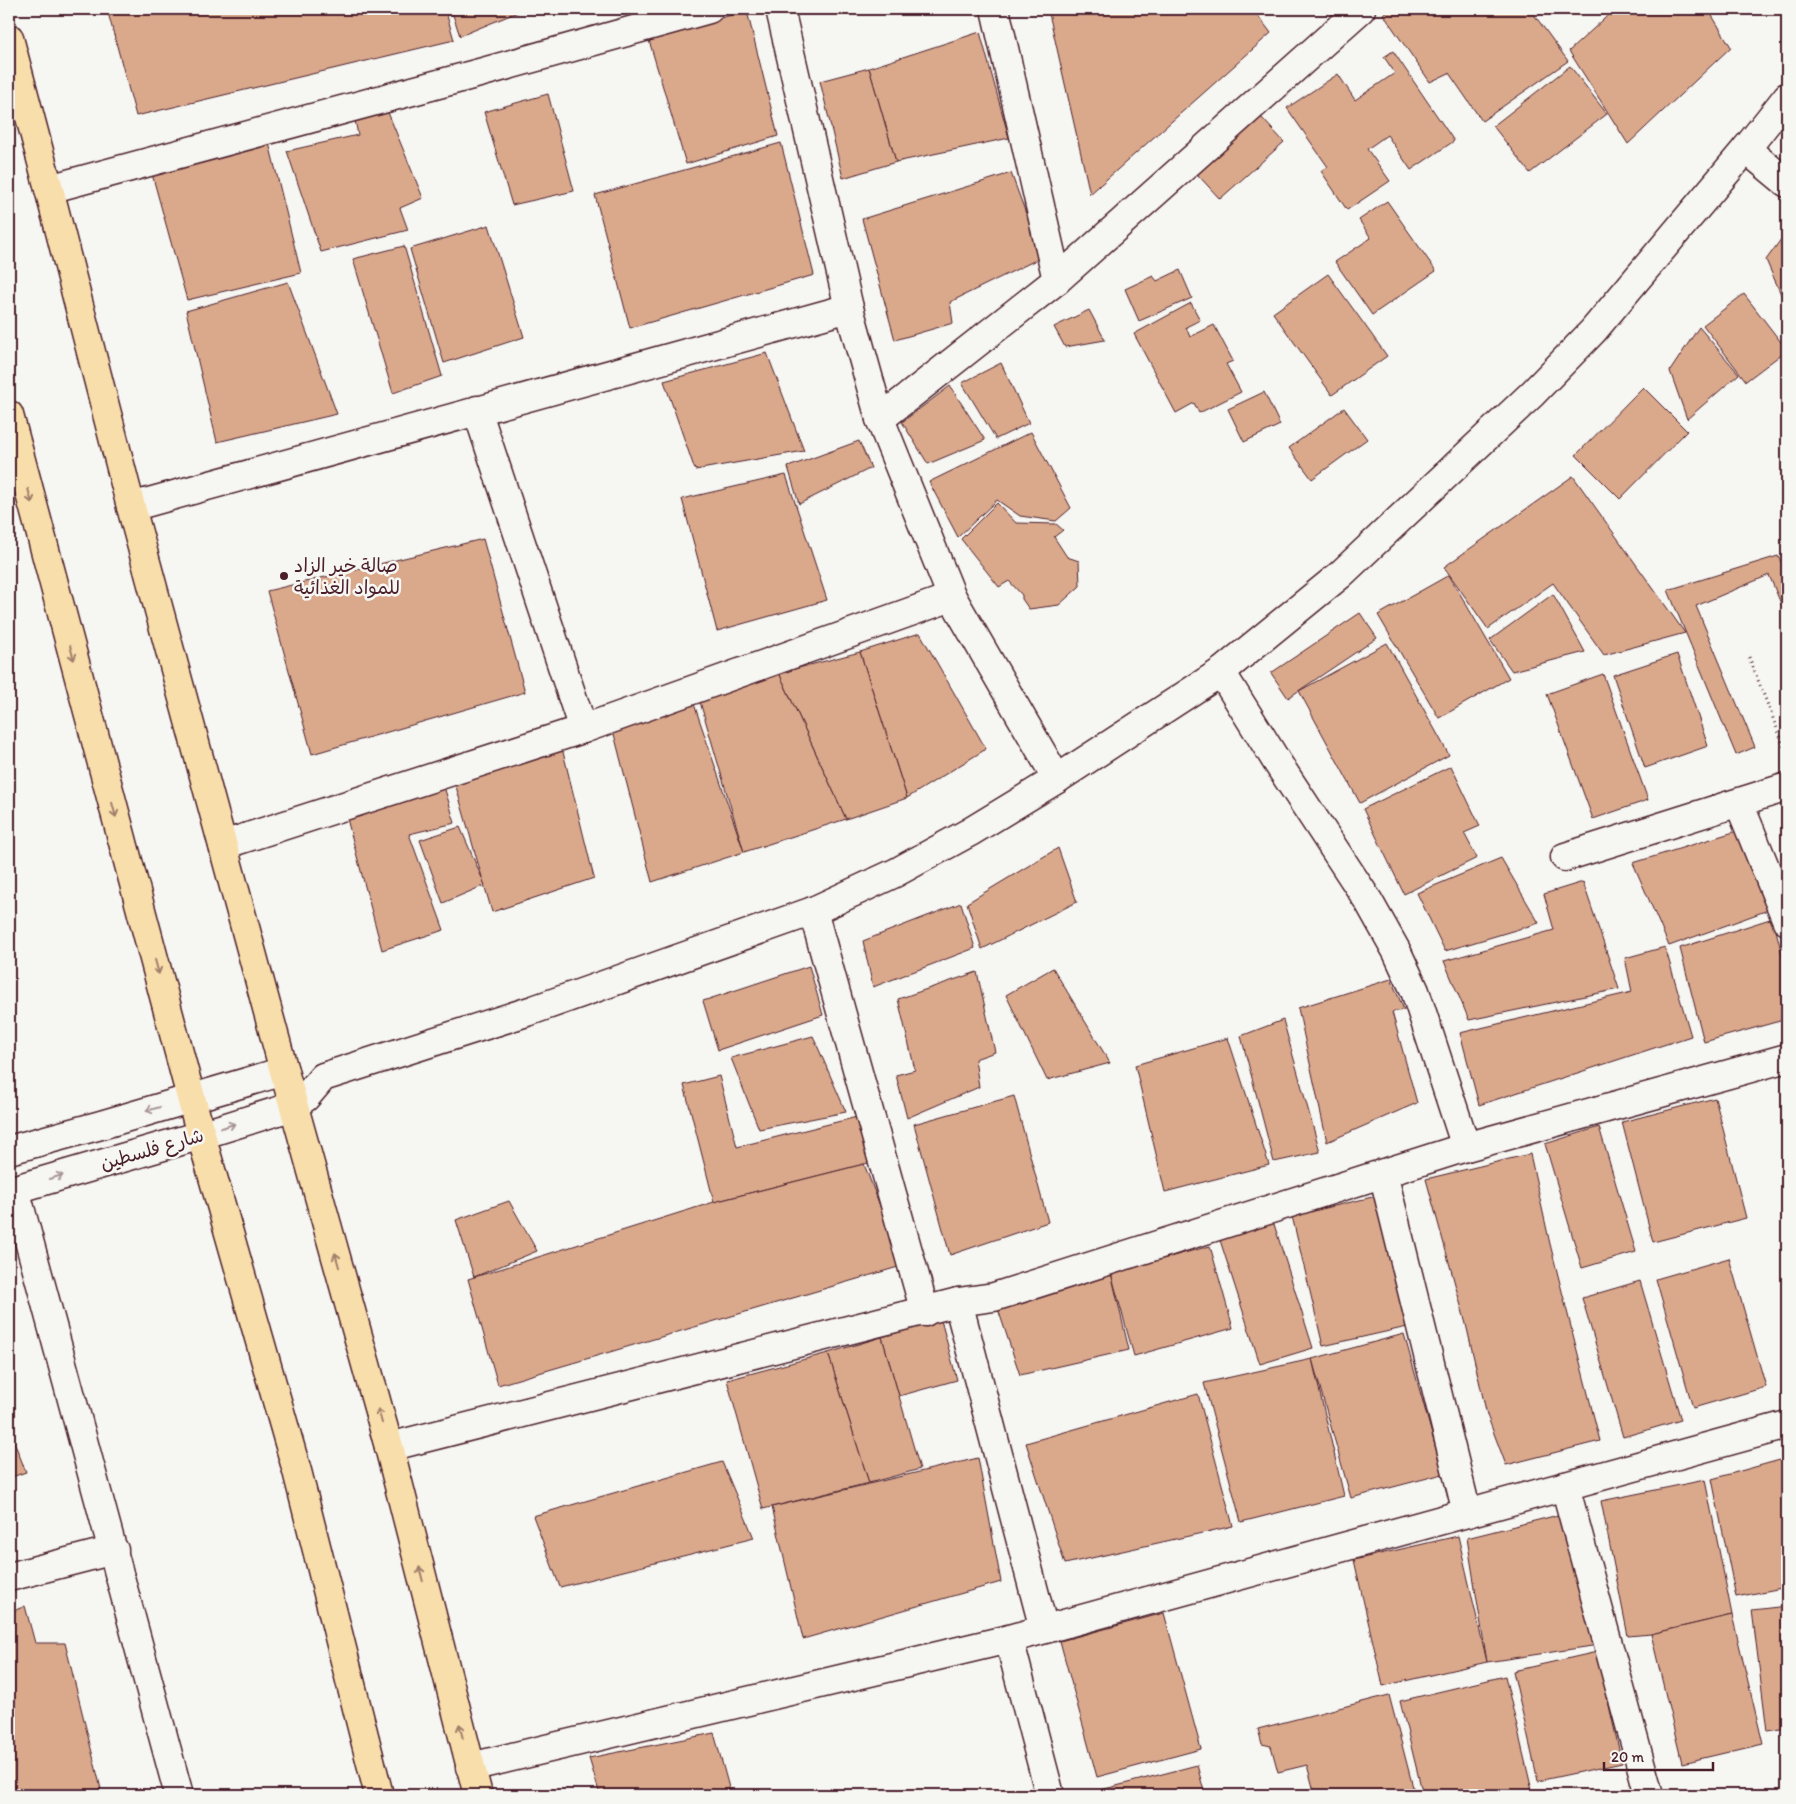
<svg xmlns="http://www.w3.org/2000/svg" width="1796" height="1804" font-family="Itim,'Playpen Sans Arabic',sans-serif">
<rect width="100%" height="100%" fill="#f6f6f2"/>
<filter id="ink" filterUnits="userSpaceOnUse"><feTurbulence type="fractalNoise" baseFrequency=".02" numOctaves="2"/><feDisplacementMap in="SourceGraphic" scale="10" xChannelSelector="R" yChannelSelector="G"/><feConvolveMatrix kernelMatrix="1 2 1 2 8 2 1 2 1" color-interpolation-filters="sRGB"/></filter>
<g filter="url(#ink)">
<g fill="#daa98c" stroke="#4a1f2b">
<path d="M107,9H445L454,40L136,116Z"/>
<path d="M451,9H525L460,36Z"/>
<path d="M1048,9H1253L1271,33L1090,194Z"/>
<path d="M1389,9H1530L1568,61L1482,121L1449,73L1430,82L1383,14Z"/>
<path d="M1615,9H1708L1731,47L1628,144L1569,51Z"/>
<path d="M747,11L778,136L686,164L648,37Z"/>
<path d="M980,32L1009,138L896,162L869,68Z"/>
<path d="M1393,51L1454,141L1411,170L1387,135L1367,149L1390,181L1347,210L1321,171L1328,167L1287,108L1338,74L1355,100L1395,73L1384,57Z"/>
<path d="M1570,66L1607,114L1530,173L1493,126Z"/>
<path d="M869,68L896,162L843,178L820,81Z"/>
<path d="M548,94L574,191L512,205L484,112Z"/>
<path d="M387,110L423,198L400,208L408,230L321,252L287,151L358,135L355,120Z"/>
<path d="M1261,117L1284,142L1220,199L1197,174Z"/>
<path d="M268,139L301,273L187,300L152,174Z"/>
<path d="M781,143L814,275L630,328L595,195Z"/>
<path d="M1011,173L1042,257L950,302L953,323L895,340L862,219Z"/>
<path d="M1387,201L1436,271L1372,315L1335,262L1371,238L1359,220Z"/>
<path d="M489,225L524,337L444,363L410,249Z"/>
<path d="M1787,231V308L1766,260Z"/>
<path d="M404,246L442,376L393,393L353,259Z"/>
<path d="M1180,270L1192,298L1139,321L1125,289L1153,276L1157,281Z"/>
<path d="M1328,274L1387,356L1332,395L1273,313Z"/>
<path d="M288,282L337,414L217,442L186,311Z"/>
<path d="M1744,294L1787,350L1746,381L1703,325Z"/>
<path d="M1191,303L1200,320L1186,327L1190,337L1214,325L1233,361L1226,364L1241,392L1199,413L1194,403L1176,413L1134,334Z"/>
<path d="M1089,310L1105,340L1065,347L1054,327Z"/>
<path d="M1699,327L1739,374L1687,419L1670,371Z"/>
<path d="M767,353L804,451L695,470L664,381Z"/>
<path d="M1001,363L1029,423L996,439L962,383Z"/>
<path d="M950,386L985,440L928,464L902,422Z"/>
<path d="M1643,387L1687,431L1620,499L1576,455Z"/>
<path d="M1264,392L1280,425L1244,442L1228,409Z"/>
<path d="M1344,408L1367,439L1312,479L1289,448Z"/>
<path d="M1031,432L1071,508L1056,521L1020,516L997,500L958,537L929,482Z"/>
<path d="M859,441L871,468L799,504L788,467Z"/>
<path d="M786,475L827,600L717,631L682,499Z"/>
<path d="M1573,476L1685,633L1604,655L1553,583L1488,629L1444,567Z"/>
<path d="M997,503L1016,523L1056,524L1063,530L1054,537L1067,557L1079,561L1080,586L1059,605L1029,609L1022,599V595L1009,581L999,587L961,539Z"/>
<path d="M483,539L525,692L312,754L267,591Z"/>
<path d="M1778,556L1787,574V618L1769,575L1696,606L1755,747L1736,755L1668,590Z"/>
<path d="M1449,575L1509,678L1439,718L1378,615Z"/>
<path d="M1553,594L1585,652L1512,671L1490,640Z"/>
<path d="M1360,613L1377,638L1288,698L1271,673Z"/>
<path d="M920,633L986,749L907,798L860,652Z"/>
<path d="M1387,643L1449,755L1360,803L1299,691Z"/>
<path d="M860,652L907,798L846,819L779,673Z"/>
<path d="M1677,654L1708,746L1645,768L1613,675Z"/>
<path d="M779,673L846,819L744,852L698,695Z"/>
<path d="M1603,674L1648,800L1593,819L1547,694Z"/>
<path d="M693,701L744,852L652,882L613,730Z"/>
<path d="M562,748L594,878L492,912L455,783Z"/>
<path d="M1451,766L1480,826L1464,833L1477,858L1404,894L1363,809Z"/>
<path d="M443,783L455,823L409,834L444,930L382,950L346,815Z"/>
<path d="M460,827L485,885L443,903L420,840Z"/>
<path d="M1737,831L1768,910L1669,946L1633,863Z"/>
<path d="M1058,848L1077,902L982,949L967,903Z"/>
<path d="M1501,858L1539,923L1445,951L1417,893Z"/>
<path d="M1583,882L1619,989L1469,1020L1444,961L1554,930L1544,894Z"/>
<path d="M961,903L975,948L873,987L863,941Z"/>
<path d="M1773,918L1787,975V1019L1704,1042L1680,948Z"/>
<path d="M1665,947L1691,1036L1479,1105L1460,1033L1632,992L1625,958Z"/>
<path d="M809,966L823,1015L718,1050L703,1001Z"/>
<path d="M1053,968L1110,1063L1047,1080L1006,995Z"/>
<path d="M977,972L995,1052L975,1059L979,1087L907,1118L896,1075L915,1070L898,999Z"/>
<path d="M1391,979L1404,1010L1392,1012L1417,1103L1327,1142L1298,1008Z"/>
<path d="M1283,1020L1320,1152L1274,1162L1241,1036Z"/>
<path d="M813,1036L846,1112L759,1129L731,1058Z"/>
<path d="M1228,1038L1269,1165L1165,1192L1135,1065Z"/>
<path d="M719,1076L737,1147L865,1115L876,1161L714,1202L684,1085Z"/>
<path d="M1014,1096L1048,1222L950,1255L914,1124Z"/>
<path d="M1715,1098L1746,1218L1653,1242L1622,1122Z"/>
<path d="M1599,1127L1636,1252L1582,1268L1545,1144Z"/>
<path d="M1530,1154L1550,1244L1600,1441L1506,1465L1487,1415L1466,1324L1426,1179Z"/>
<path d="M864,1164L882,1211L898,1267L498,1385L468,1279L714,1202Z"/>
<path d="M1385,1194L1416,1325L1323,1346L1292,1216Z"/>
<path d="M509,1201L537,1251L474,1277L456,1220Z"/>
<path d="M1273,1221L1313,1348L1260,1364L1219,1237Z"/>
<path d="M1210,1246L1233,1328L1134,1356L1111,1273Z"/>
<path d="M1729,1258L1766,1387L1693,1408L1656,1279Z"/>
<path d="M1111,1273L1129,1350L1020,1375L994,1297Z"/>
<path d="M1640,1281L1681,1420L1623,1437L1582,1298Z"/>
<path d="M941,1320L957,1380L899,1396L882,1337Z"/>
<path d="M1404,1334L1443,1474L1351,1498L1312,1359Z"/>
<path d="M882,1337L920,1469L869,1483L828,1353Z"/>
<path d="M828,1353L869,1483L763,1509L727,1380Z"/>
<path d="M1312,1359L1344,1496L1241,1522L1204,1383Z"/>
<path d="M1198,1394L1233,1526L1065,1564L1026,1443Z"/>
<path d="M9,1429L26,1472L9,1478Z"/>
<path d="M978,1458L1001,1582L803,1639L772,1507Z"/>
<path d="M1787,1458V1587L1736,1597L1712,1479Z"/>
<path d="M722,1462L754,1538L560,1587L533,1516Z"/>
<path d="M1705,1480L1732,1615L1651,1634L1628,1636L1601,1501Z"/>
<path d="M1570,1512L1605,1644L1487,1662L1467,1538Z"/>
<path d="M1458,1536L1487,1662L1383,1686L1354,1560Z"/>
<path d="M25,1606L35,1643H65L101,1789L63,1795H9V1613Z"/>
<path d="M1787,1606V1728L1767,1731L1752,1610Z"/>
<path d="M1164,1613L1201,1749L1097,1777L1060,1641Z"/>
<path d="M1732,1615L1763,1744L1682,1763L1651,1634Z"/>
<path d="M1597,1652L1622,1763L1538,1781L1513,1671Z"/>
<path d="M1505,1676L1533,1795H1423L1400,1701Z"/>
<path d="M1389,1695L1415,1795H1315L1307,1765L1278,1772L1271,1746L1262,1744L1258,1729Z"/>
<path d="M714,1733L731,1795H600L589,1758Z"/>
<path d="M1197,1765L1205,1795H1098L1097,1791Z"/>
</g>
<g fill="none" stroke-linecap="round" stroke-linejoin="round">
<g stroke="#4a1f2b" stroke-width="31">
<g id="street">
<path d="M780,9L849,308L880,419L952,597L1057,779"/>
<path d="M995,9L1057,280"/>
<path d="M1746,149L1787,183"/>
<path d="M49,189L483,72L709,9"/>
<path d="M477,410L583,729"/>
<path d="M880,419L1057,280L1361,9"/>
<path d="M131,507L849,308"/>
<path d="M1221,672L1277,762L1369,902L1397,952L1415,991L1466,1147"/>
<path d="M1739,803L1787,921"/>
<path d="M223,845L583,729L952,597"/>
<path d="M1565,857L1787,787"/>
<path d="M813,911L925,1312"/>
<path d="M294,1106L306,1097L323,1077L533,1010L813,911L895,873L970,832L1057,779L1221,672L1340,575L1532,394L1593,331L1746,149L1787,97"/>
<path d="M1383,1173L1467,1513"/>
<path d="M15,1189L179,1795"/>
<path d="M958,1302L1044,1629"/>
<path d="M389,1447L958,1302L994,1297L1466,1147L1787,1058"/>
<path d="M1565,1486L1649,1795"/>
<path d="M9,1577L114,1550"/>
<path d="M1009,1639L1050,1795"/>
<path d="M470,1767L1009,1639L1787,1425"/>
</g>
</g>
<g stroke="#4a1f2b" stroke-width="31">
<g id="secondary">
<path d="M9,1150L101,1125L284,1071"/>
<path d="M9,1191L201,1135L294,1106"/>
</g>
</g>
<g stroke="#4a1f2b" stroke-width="31">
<g id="primary">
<path d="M9,38L49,189L131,507L284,1071L389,1447L478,1795"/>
<path d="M9,415L201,1135L297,1471L379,1795"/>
</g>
</g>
<path stroke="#4a1f2b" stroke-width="3" stroke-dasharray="1 4" stroke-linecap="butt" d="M1749,657L1787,754"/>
<use href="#street" stroke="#f6f6f2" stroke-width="28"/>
<use href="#secondary" stroke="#f6f6f2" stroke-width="28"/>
<use href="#primary" stroke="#f8deab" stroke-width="28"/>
</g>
<defs><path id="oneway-shaft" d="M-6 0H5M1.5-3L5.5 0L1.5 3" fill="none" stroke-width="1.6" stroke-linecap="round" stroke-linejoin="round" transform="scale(1.25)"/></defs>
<g stroke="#a17e6b">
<use href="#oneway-shaft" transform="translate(30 496) rotate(75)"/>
<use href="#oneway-shaft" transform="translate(72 653) rotate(75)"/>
<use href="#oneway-shaft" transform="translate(114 810) rotate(75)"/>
<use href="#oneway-shaft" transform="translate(157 967) rotate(75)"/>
<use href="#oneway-shaft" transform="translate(337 1260) rotate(-106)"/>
<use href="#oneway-shaft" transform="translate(380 1416) rotate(-106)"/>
<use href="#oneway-shaft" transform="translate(421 1574) rotate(-104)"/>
<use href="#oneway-shaft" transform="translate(461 1731) rotate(-104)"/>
</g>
<g stroke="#a99598">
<use href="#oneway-shaft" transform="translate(153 1109) rotate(164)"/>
<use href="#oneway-shaft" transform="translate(228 1126) rotate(-18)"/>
<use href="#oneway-shaft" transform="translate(56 1177) rotate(-16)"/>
</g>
</g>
<circle fill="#4a1f2b" stroke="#f6f6f2" stroke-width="2" cx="284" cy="576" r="5"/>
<g text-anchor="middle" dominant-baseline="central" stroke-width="5" stroke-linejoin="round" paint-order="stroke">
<g font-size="19" fill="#4a1f2b" stroke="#f6f6f2" text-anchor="start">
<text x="294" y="565">صالة خير الزاد<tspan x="294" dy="22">للمواد الغذائية</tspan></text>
</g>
<g font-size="19" fill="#4a1f2b" stroke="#f6f6f2">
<text transform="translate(152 1149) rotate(-16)">شارع فلسطين</text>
</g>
</g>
<rect width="1796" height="1804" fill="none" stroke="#f6f6f2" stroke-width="30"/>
<rect x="15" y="15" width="1766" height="1774" fill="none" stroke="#4a1f2b" stroke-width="2" filter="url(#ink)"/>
<path d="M1604 1762v8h109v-8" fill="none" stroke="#4a1f2b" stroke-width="2.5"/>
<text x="1611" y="1762" font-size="15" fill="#4a1f2b" stroke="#f6f6f2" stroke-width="4" paint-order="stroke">20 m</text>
</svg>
